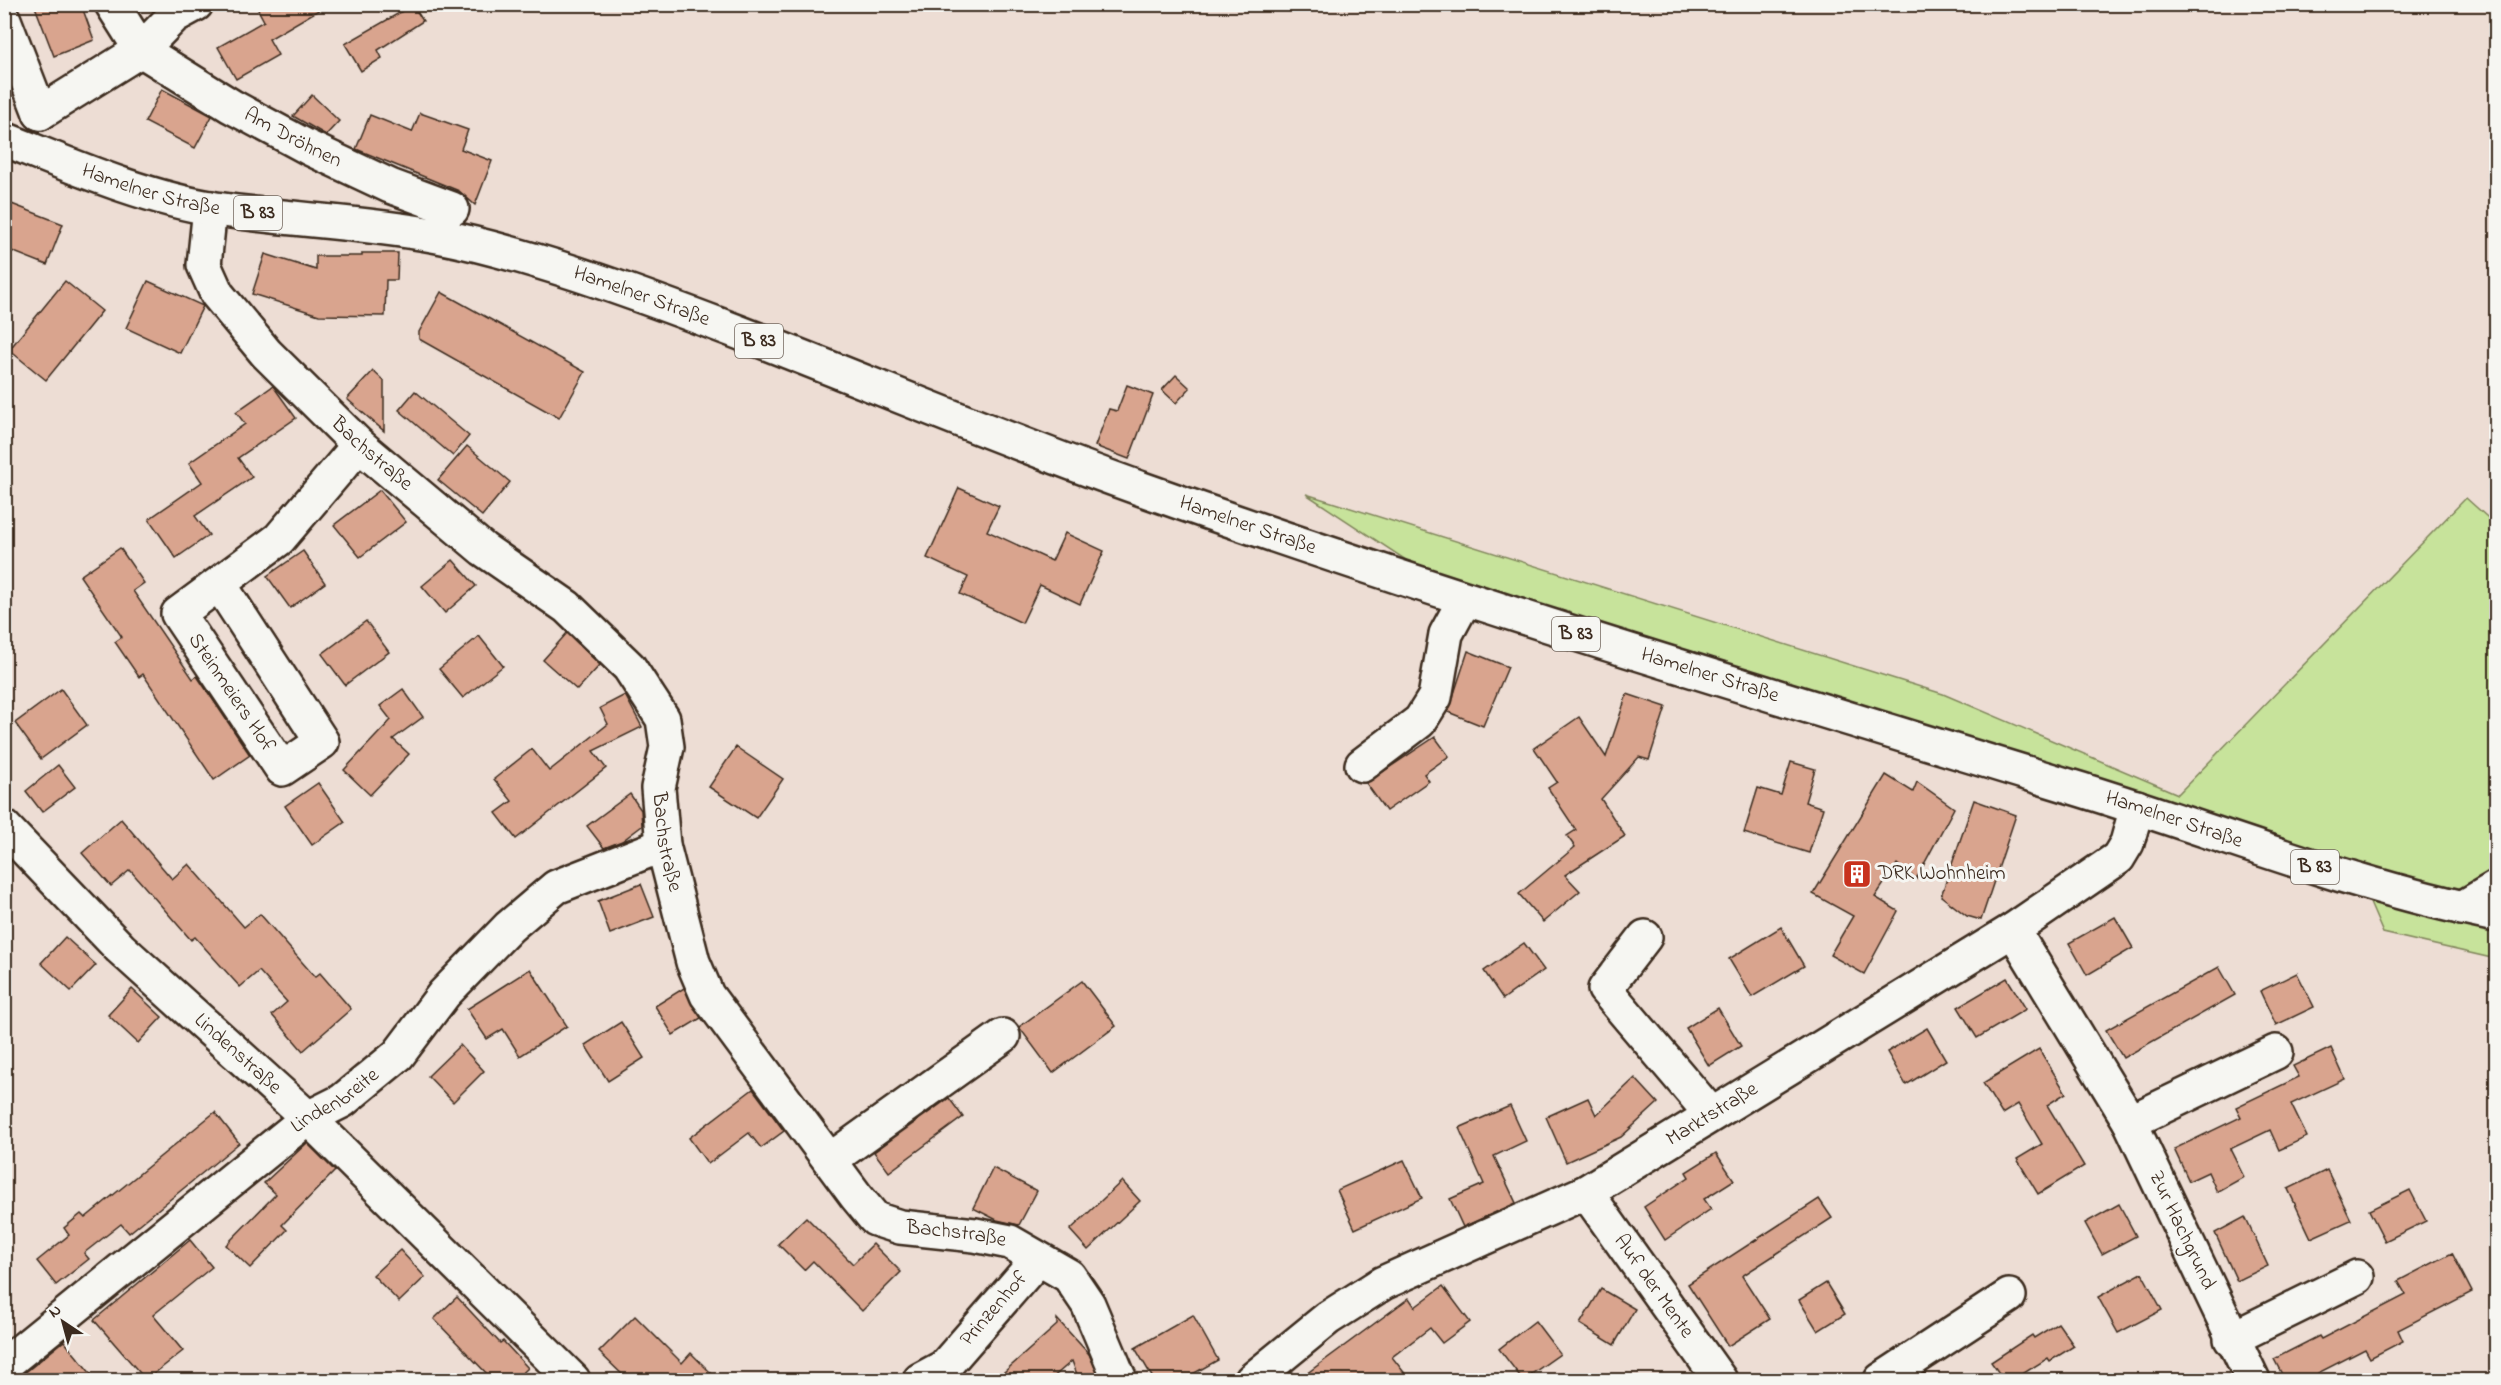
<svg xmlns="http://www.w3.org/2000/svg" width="2501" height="1385" font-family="'Indie Flower',sans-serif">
<rect width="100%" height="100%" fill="#edddd4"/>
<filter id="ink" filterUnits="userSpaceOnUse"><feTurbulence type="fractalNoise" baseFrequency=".0167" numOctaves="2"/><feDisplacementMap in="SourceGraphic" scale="12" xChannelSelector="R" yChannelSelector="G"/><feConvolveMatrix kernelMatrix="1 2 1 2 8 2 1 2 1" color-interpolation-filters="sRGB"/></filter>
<g filter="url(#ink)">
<path fill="#c7e39b" stroke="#81865c" stroke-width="1.5" d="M1306,494L1943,694L2178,794L2466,498L2496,525V959L2383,933L2361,882L1465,599Z"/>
<g fill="#d9a48e" stroke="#3b2a1e" stroke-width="1.5">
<path d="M34,4H81L94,40L54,56Z"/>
<path d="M255,4H329L269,39L278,55L236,79L218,47L264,21Z"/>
<path d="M413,5L423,21L378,50L382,58L361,71L345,44Z"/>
<path d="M162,89L212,116L195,148L145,122Z"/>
<path d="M312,95L339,121L326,135L293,116Z"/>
<path d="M420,113L468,130L461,149L492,161L475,205L459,191L356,149L370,115L412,132Z"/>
<path d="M4,201L63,224L47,265L4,248Z"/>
<path d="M362,253H398L397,280H386L385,316L319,315L252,294L265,254L316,270V256H362Z"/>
<path d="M65,281L102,311L46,380L9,350Z"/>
<path d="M148,281L203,306L180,353L126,328Z"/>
<path d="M441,292L585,372L559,418L419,339V332Z"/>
<path d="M373,371L384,381V431L347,399Z"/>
<path d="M1176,375L1190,388L1176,403L1162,390Z"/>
<path d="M1127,385L1153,395L1129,459L1095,446L1109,409L1117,411Z"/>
<path d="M273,386L296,418L238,458L252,477L195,516L209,535L176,558L149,519L202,482L189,463L245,424L236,412Z"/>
<path d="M415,391L469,436L453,456L399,410Z"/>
<path d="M467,446L510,482L482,516L438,480Z"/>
<path d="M959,488L999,506L987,531L1052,561L1065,533L1104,551L1080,604L1040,585L1022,623L960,594L968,577L927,558Z"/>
<path d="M380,490L406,522L360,557L334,525Z"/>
<path d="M120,548L144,583L133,591L193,679L197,676L250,755L214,780L143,674L139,677L115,642L122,637L80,576Z"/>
<path d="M303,551L325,583L290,608L267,576Z"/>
<path d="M453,560L476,586L445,613L422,586Z"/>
<path d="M366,621L389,652L345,685L322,654Z"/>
<path d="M567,633L600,665L577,690L543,660Z"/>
<path d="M479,636L503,666L463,698L439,669Z"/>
<path d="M1468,651L1508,667L1483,726L1448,712Z"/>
<path d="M61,689L87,725L41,759L15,723Z"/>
<path d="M403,689L423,717L393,739L409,754L370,795L344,770L391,720L380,706Z"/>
<path d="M1627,694L1666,707L1649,760L1639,757L1601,799L1625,836L1565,875L1580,891L1543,922L1519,894L1575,847L1567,836L1576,830L1548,788L1557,782L1534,748L1579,717L1606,757Z"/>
<path d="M625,695L642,727L593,751L606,768L516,839L496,813L512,801L494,779L532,749L549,771L608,724L600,708Z"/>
<path d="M1435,737L1449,756L1424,774L1429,781L1386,811L1366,783Z"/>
<path d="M736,747L783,779L756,818L709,787Z"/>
<path d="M1791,762L1815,769L1805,802L1823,808L1809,853L1744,833L1758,788L1781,795Z"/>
<path d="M58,765L75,787L42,812L26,791Z"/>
<path d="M1886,775L1913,792L1917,782L1954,808L1916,879L1897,864L1875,897L1898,911L1864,974L1830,955L1853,916L1813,894Z"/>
<path d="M318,783L345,822L312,845L285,806Z"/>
<path d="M630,794L641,810L642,826L622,841L604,848L587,826Z"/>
<path d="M1974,800L2016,815L1981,920L1967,916L1941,896Z"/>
<path d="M121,819L172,879L189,864L244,927L260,914L315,977L320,973L351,1009L303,1051L272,1015L287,1002L259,971L240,987L195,937L191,940L130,870L111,886L82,853Z"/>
<path d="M641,884L654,917L610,934L598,901Z"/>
<path d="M2115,917L2133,948L2087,975L2069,943Z"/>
<path d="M1781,927L1804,966L1752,997L1729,959Z"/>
<path d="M65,937L96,965L71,991L41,963Z"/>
<path d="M1524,943L1544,970L1503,999L1484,971Z"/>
<path d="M2219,967L2235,995L2123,1058L2106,1030Z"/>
<path d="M530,969L567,1026L520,1056L503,1029L487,1039L467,1009Z"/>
<path d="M2297,973L2314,1007L2276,1025L2260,991Z"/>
<path d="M2007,978L2026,1009L1977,1038L1958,1007Z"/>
<path d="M1082,981L1116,1026L1053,1073L1019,1027Z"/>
<path d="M684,988L701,1018L673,1035L655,1006Z"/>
<path d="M132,989L162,1017L138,1043L108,1015Z"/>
<path d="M1718,1008L1741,1046L1709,1066L1686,1028Z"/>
<path d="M621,1022L644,1058L608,1081L585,1045Z"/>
<path d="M1927,1028L1946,1060L1906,1085L1887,1052Z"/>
<path d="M460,1045L484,1071L453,1102L428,1076Z"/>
<path d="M2331,1048L2345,1079L2291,1104L2307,1137L2279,1150L2270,1130L2230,1149L2244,1177L2217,1192L2208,1172L2189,1181L2174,1149L2241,1117L2236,1107L2299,1077L2293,1066Z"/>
<path d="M2039,1049L2066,1093L2047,1105L2084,1166L2038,1194L2017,1159L2042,1144L2018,1104L2002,1114L1983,1083Z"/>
<path d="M1635,1078L1658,1103L1621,1137L1566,1162L1546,1117L1588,1098L1596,1115Z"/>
<path d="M753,1089L784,1131L761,1148L749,1133L708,1164L689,1138Z"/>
<path d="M949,1098L963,1117L889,1172L874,1152Z"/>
<path d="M1510,1106L1526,1141L1494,1156L1516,1203L1463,1227L1450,1199L1484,1184L1459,1128Z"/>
<path d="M215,1112L239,1143L129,1233L121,1224L84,1253L89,1259L56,1285L37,1261L69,1235L64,1228L81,1214L85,1218Z"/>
<path d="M307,1143L335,1171L282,1225L287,1230L250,1268L226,1245L276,1194L264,1183Z"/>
<path d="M1716,1153L1734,1180L1704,1199L1711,1209L1665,1240L1644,1207L1689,1177L1686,1172Z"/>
<path d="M1404,1160L1422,1198L1355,1229L1337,1190Z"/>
<path d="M993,1168L1037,1191L1019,1225L997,1220L973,1208Z"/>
<path d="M2327,1170L2351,1220L2311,1238L2288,1189Z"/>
<path d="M1122,1181L1140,1201L1088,1250L1070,1230Z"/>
<path d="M2410,1190L2426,1221L2385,1241L2369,1210Z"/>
<path d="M1819,1199L1832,1218L1742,1276L1770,1319L1728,1346L1688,1284Z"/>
<path d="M2119,1204L2136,1236L2102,1254L2085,1223Z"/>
<path d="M806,1217L853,1264L873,1244L901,1272L862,1311L813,1261L804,1270L778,1244Z"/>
<path d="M2245,1217L2268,1266L2237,1281L2215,1233Z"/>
<path d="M190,1240L212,1267L153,1315L183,1351L146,1380L94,1320Z"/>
<path d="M400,1250L425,1277L399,1302L373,1275Z"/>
<path d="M2452,1253L2472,1292L2398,1330L2403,1341L2370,1358L2365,1349L2318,1373L2322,1380H2285L2274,1359L2319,1336L2321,1339L2406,1295L2398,1281Z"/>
<path d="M2142,1273L2162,1310L2118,1333L2098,1297Z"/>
<path d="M1826,1283L1845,1314L1818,1331L1799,1300Z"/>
<path d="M1443,1286L1470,1322L1442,1343L1430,1328L1392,1357L1410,1380H1298L1409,1298L1415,1307Z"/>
<path d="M1601,1289L1635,1309L1614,1345L1580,1324Z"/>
<path d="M457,1297L500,1343L503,1341L528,1368L515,1380H493L434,1319Z"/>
<path d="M1193,1315L1218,1360L1182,1380H1154L1135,1348Z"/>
<path d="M635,1316L682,1363L691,1353L718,1380H628L599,1352Z"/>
<path d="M1057,1319L1089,1354L1100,1380H1079L1072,1361L1050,1380H995L1057,1325Z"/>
<path d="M1535,1321L1560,1354L1523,1380L1499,1349Z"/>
<path d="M2058,1323L2074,1346L2050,1361L2048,1358L2013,1380H2004L1991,1362L2032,1335L2034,1338Z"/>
<path d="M64,1341L96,1380H16Z"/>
</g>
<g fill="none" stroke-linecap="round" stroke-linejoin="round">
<g stroke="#3b2a1e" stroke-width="38">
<g id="minor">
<path id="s1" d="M112,4L141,50L231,106L309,148L390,186L452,209"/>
<path d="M4,20L40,113"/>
<path d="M40,113L141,50L174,16L196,4"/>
<path id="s2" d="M210,208L204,265L217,294L266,353L359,445L483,549L567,607L629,667L663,719L667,747L658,788L663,845L693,962L707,995L856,1196L875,1219L900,1227L975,1235L1010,1242L1069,1276L1088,1304L1120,1380"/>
<path d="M220,585L322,742L282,769L178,614L279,539L359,445"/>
<path d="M1362,765L1420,721L1435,697L1446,634L1465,599"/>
<path id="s3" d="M4,827L120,948L308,1118L573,1380"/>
<path d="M2462,908L2496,888"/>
<path id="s4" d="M2013,930L2130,1122L2253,1380"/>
<path d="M1645,937L1605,989L1711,1114"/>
<path d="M2130,1122L2276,1052"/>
<path d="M830,1160L1003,1036"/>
<path id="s5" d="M1586,1192L1720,1380"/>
<path d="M2231,1339L2357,1277"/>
<path id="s6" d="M4,1365L308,1118L342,1101L398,1055L444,994L509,927L556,887L663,845"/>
<path id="s7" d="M920,1380L944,1367L1038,1259"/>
<path id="s8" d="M1252,1380L1328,1318L1383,1283L1586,1192L2013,930L2118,858L2127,843L2137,807"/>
<path d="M1881,1380L2009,1296"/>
</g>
</g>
<g stroke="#3b2a1e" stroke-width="38">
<g id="major">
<path id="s9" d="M4,139C72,166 145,198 216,209C290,220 365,222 438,236C485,245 532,259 578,274C769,338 953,422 1142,489C1448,598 1759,691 2069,786C2212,829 2350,886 2496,915"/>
</g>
</g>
<use href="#minor" stroke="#f6f6f2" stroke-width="33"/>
<use href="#major" stroke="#f6f6f2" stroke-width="33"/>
</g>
</g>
<defs>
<g id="building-square" transform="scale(1.5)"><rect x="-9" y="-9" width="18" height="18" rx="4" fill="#c8321e" stroke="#f6f6f2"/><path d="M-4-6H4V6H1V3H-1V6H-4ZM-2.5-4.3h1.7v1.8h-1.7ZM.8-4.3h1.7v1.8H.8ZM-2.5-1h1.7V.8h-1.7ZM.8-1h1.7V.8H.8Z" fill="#fff"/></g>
</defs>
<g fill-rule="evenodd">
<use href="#building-square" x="1857" y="874"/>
</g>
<g text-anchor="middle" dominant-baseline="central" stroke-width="6" stroke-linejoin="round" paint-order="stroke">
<g fill="#f6f6f2" stroke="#73675e" stroke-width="1.5">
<rect x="234" y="196" width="48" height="34" rx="4.5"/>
<rect x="735" y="324" width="48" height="34" rx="4.5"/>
<rect x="1552" y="617" width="48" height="34" rx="4.5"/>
<rect x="2291" y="850" width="48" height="34" rx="4.5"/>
</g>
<g font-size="20" font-weight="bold" fill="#3b2a1e">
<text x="258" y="213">B 83</text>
<text x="759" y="341">B 83</text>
<text x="1576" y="634">B 83</text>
<text x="2315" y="867">B 83</text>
</g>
<g font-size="21" fill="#3b2a1e" stroke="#f6f6f2">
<text stroke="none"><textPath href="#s1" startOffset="230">Am Dröhnen</textPath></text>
<text stroke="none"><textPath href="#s9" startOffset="156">Hamelner Straße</textPath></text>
<text stroke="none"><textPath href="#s9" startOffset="660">Hamelner Straße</textPath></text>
<text stroke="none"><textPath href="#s2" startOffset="312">Bachstraße</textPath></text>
<text stroke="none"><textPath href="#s9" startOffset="1308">Hamelner Straße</textPath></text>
<text stroke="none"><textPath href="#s9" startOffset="1794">Hamelner Straße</textPath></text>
<text transform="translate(231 693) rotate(56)">Steinmeiers Hof</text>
<text stroke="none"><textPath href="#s9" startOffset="2280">Hamelner Straße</textPath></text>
<text stroke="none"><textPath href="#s2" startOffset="834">Bachstraße</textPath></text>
<text stroke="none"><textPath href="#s3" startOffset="326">Lindenstraße</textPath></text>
<text stroke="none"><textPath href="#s6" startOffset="424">Lindenbreite</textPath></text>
<text stroke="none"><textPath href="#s8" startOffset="534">Marktstraße</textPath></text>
<text stroke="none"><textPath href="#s4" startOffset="345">Zur Hachgrund</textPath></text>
<text stroke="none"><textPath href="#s2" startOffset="1356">Bachstraße</textPath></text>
<text stroke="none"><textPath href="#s5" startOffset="116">Auf der Mente</textPath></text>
<text stroke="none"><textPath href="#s7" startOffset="104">Prinzenhof</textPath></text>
</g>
<g font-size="21" fill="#3b2a1e" stroke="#f6f6f2" text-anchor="start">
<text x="1878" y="874">DRK Wohnheim</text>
</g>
</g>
<rect width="2501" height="1385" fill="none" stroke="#f6f6f2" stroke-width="24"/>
<rect x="12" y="12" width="2477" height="1361" fill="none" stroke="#3b2a1e" stroke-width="2" filter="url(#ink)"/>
<g transform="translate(63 1322) rotate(324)" stroke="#f6f6f2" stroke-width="4.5" paint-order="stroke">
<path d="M0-4.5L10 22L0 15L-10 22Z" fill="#3b2a1e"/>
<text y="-9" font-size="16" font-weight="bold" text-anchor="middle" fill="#3b2a1e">N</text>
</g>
</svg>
